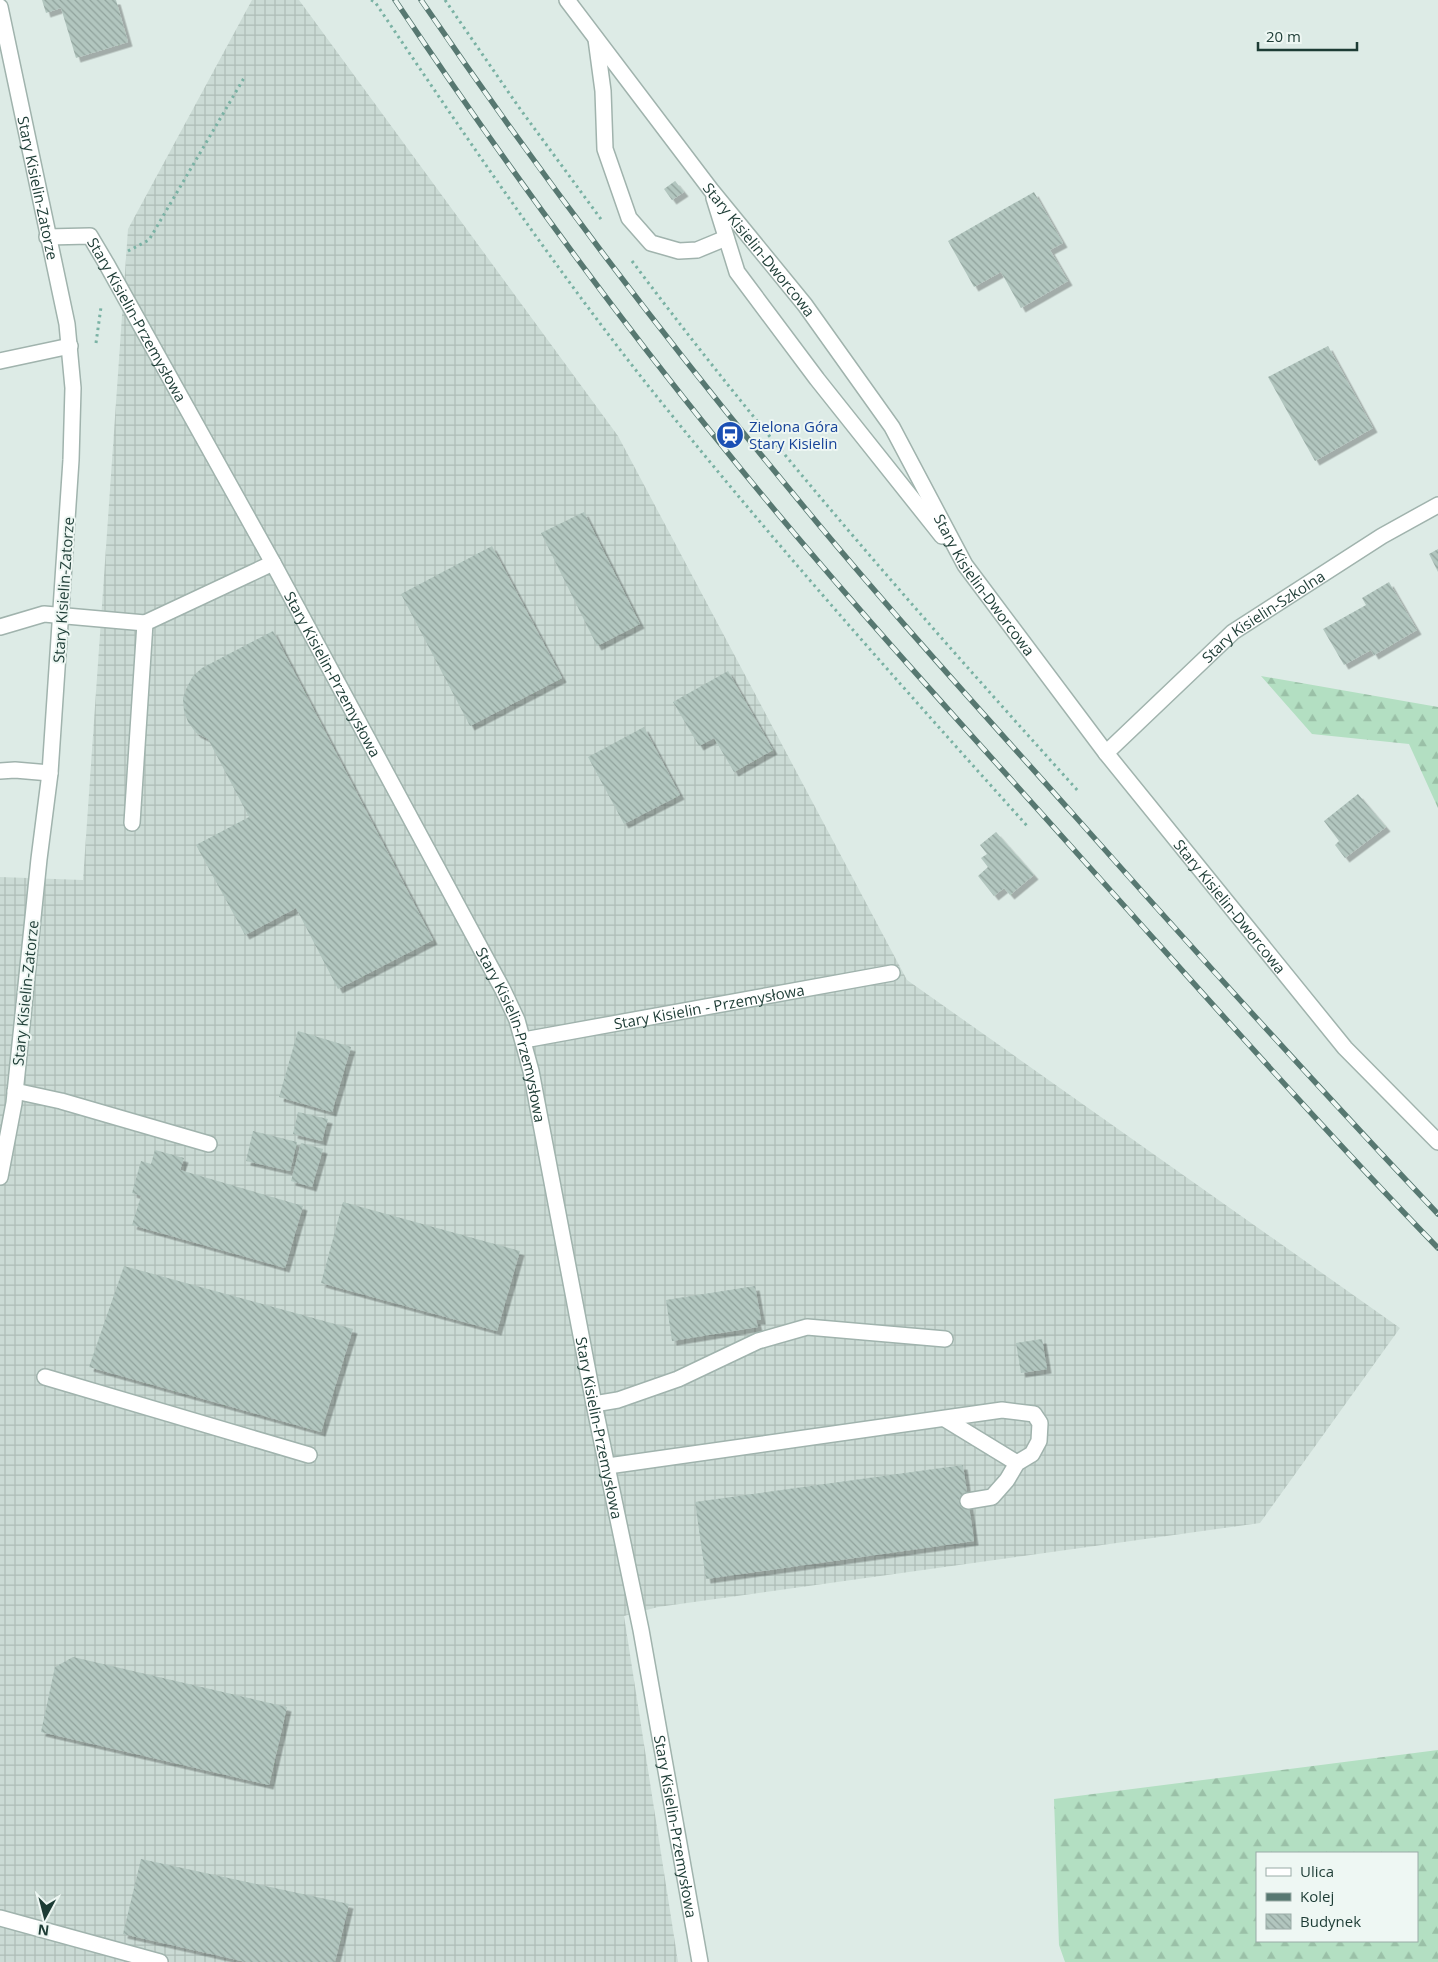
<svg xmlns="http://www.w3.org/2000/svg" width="1438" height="1962" font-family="'Open Sans',sans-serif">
<defs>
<pattern id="industrial-grid" width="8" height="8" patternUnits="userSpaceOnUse" patternTransform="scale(1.25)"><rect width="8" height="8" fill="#cbdbd5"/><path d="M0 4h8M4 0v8" fill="none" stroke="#aebdb7"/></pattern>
<pattern id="forest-firs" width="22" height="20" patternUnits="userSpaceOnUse" patternTransform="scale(1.25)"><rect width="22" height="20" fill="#b3dfc2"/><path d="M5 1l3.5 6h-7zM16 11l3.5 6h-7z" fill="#9ac0a7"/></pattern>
<pattern id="building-back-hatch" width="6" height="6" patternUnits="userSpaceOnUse" patternTransform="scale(1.25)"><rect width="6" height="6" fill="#b2c6bf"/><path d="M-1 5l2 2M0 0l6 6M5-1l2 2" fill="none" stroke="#90a29c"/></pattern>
<filter id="shadow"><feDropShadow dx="4.5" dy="4.5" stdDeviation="0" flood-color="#0004"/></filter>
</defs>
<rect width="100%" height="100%" fill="#ddebe6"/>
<path fill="url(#industrial-grid)" d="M252,0H299L618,436L907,980L1400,1328L1260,1523L658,1607L624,1616L678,1962H0V877L83,880L128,229Z"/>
<g fill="url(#forest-firs)" fill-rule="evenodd">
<path d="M1261,676L1438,707V808L1409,744L1312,734Z"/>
<path d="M1438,1750V1962H1065L1059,1945L1054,1799ZM1417,1853V1941H1257V1853Z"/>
</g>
<g fill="url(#building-back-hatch)" filter="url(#shadow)">
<path d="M42,0H116L128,42L76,58L61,8L46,13Z"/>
<path d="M675,181L684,192L672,200L664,189Z"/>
<path d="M1034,192L1063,243L1050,250L1068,281L1021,308L1001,272L974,287L948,241Z"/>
<path d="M1328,346L1373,428L1315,461L1268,377Z"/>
<path d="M584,512L640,624L597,646L541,533Z"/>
<path d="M492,546L562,678L470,726L401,594Z"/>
<path d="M1438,549V572L1429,554Z"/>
<path d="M1389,582L1417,630L1374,655L1371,650L1344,665L1323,629L1366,605L1362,598Z"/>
<path d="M273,631L433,940L338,989L296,908L245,935L196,845L249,817L208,739L196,733L188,722L184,711L183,698L187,687L193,676L202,668Z"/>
<path d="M728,671L773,750L734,772L714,738L699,746L673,702Z"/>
<path d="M644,727L680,795L624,824L588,757Z"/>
<path d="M1358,794L1386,827L1345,858L1335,845L1339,841L1324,821Z"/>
<path d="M996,832L1034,875L1010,895L1004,888L994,896L978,876L988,867L981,858L987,854L980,845Z"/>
<path d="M298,1031L351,1047L332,1112L279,1097Z"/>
<path d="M298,1112L328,1119L322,1141L293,1134Z"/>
<path d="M253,1131L297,1142L290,1171L246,1161Z"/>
<path d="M301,1143L323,1149L312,1187L291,1181Z"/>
<path d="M155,1150L184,1158L180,1170L303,1206L285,1268L132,1225L141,1196L132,1193L141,1161L151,1164Z"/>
<path d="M343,1202L520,1251L497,1331L321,1283Z"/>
<path d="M124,1266L353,1329L321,1432L89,1367Z"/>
<path d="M755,1286L761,1320H756L758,1327L672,1341L666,1300Z"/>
<path d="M1042,1339L1047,1369L1021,1373L1016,1343Z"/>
<path d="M963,1465L974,1541L706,1579L695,1502Z"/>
<path d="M73,1657L287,1707L269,1785L41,1732L55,1667Z"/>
<path d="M141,1859L349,1904L335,1962H246L123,1934Z"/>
</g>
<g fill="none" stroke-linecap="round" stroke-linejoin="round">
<g stroke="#a0b3ad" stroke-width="18">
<g id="minor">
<path id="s1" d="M567,0L711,190L805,305L892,427L965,565L1106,753L1345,1048L1438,1142"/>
<path id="s2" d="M0,7L67,324L73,388L71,460L50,773L39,859L14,1103L0,1177"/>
<path d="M596,39L603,91L605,149L629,218L651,243L679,251L697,250L726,238"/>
<path d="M714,198L737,272L817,379L942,536"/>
<path id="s3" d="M47,237L90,236L106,263L273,563L503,990L517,1020L531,1071L594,1404L641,1630L700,1962"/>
<path d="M0,361L70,346"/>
<path d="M0,627L44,614L145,623"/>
<path id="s4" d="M1106,753L1233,632L1382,536L1438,505"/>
<path d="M0,771L15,770L50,773"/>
<path d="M132,823L145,623L273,563"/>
<path id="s5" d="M524,1040L892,973"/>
<path d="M15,1091L61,1101L209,1144"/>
<path d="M45,1377L309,1455"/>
<path d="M594,1404L618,1400L678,1379L758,1341L807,1327L945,1339"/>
<path d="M945,1419L1017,1463"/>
<path d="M608,1466L1002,1410L1034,1414L1040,1423L1039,1441L1032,1454L1017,1463L1007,1480L992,1497L968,1501"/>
<path d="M0,1918L160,1962"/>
</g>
</g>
<g stroke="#7ab2a4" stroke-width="3" stroke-dasharray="2.5 4" stroke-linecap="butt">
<path d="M371,0L375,2C461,130 547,257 642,378C765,533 897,681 1029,828"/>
<path d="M445,0L518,106L603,222"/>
<path d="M128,251L149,240L244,78"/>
<path d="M632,261C771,447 924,620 1079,792"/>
<path d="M96,343L101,307"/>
</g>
<use href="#minor" stroke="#fff" stroke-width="15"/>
<g stroke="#577871" stroke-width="5.5">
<g id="rail">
<path d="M395,0C497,152 604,300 719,442C835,587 961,723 1084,861C1201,991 1316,1122 1438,1248"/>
<path d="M421,0C539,173 666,341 800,502C888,609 981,711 1073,814C1193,949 1314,1083 1438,1214"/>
</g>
</g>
<use href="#rail" stroke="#eef7f3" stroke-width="4" stroke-dasharray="11" stroke-linecap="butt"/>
</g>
<defs>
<g id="station-disc" transform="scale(1.4375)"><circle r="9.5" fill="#1a4fb4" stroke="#eef7f3"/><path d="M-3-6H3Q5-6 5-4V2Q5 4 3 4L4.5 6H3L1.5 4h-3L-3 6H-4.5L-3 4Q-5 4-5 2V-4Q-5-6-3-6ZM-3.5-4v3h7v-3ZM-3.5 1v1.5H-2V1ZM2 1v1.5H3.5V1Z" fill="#fff"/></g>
</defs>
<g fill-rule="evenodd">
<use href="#station-disc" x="730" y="435"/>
</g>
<g text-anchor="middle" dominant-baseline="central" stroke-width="4" stroke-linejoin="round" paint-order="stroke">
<g font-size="15" fill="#1d3c35" stroke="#eef7f3">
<text stroke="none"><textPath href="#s2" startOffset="185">Stary Kisielin-Zatorze</textPath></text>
<text stroke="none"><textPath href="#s1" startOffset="315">Stary Kisielin-Dworcowa</textPath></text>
<text stroke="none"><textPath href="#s3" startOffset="139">Stary Kisielin-Przemysłowa</textPath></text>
<text stroke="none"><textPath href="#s1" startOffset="720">Stary Kisielin-Dworcowa</textPath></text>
<text transform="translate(63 590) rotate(-86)">Stary Kisielin-Zatorze</text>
<text stroke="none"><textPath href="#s4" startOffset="209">Stary Kisielin-Szkolna</textPath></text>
<text stroke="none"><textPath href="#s3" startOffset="544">Stary Kisielin-Przemysłowa</textPath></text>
<text stroke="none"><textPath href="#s1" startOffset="1125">Stary Kisielin-Dworcowa</textPath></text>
<text transform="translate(25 993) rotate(-84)">Stary Kisielin-Zatorze</text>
<text stroke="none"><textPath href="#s5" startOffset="188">Stary Kisielin - Przemysłowa</textPath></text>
<text stroke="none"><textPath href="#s3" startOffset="948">Stary Kisielin-Przemysłowa</textPath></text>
<text stroke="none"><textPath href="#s3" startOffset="1352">Stary Kisielin-Przemysłowa</textPath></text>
<text stroke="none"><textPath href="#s3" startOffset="1758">Stary Kisielin-Przemysłowa</textPath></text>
</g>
<g font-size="15" fill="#164399" stroke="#eef7f3" text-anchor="start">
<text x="749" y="426">Zielona Góra<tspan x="749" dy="17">Stary Kisielin</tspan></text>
</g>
</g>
<rect x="1256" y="1852" width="162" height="90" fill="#eef7f3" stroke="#9aaca7"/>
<rect x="1266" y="1868" width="25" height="8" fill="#ffffff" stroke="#9aaca7"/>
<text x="1300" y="1877" font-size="15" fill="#1d3c35">Ulica</text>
<rect x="1266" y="1893" width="25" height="8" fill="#577871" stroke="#9aaca7"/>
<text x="1300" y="1902" font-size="15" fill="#1d3c35">Kolej</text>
<rect x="1266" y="1914" width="25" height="15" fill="url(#building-back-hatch)" stroke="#9aaca7"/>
<text x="1300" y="1927" font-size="15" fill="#1d3c35">Budynek</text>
<g transform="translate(45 1917) rotate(187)" stroke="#eef7f3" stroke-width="4" paint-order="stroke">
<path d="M0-4L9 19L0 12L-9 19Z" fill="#1d3c35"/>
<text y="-8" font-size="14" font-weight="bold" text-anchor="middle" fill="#1d3c35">N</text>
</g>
<path d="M1258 42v8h99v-8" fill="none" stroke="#1d3c35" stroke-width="2.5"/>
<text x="1266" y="42" font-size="15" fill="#1d3c35" stroke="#eef7f3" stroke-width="4" paint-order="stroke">20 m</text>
</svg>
